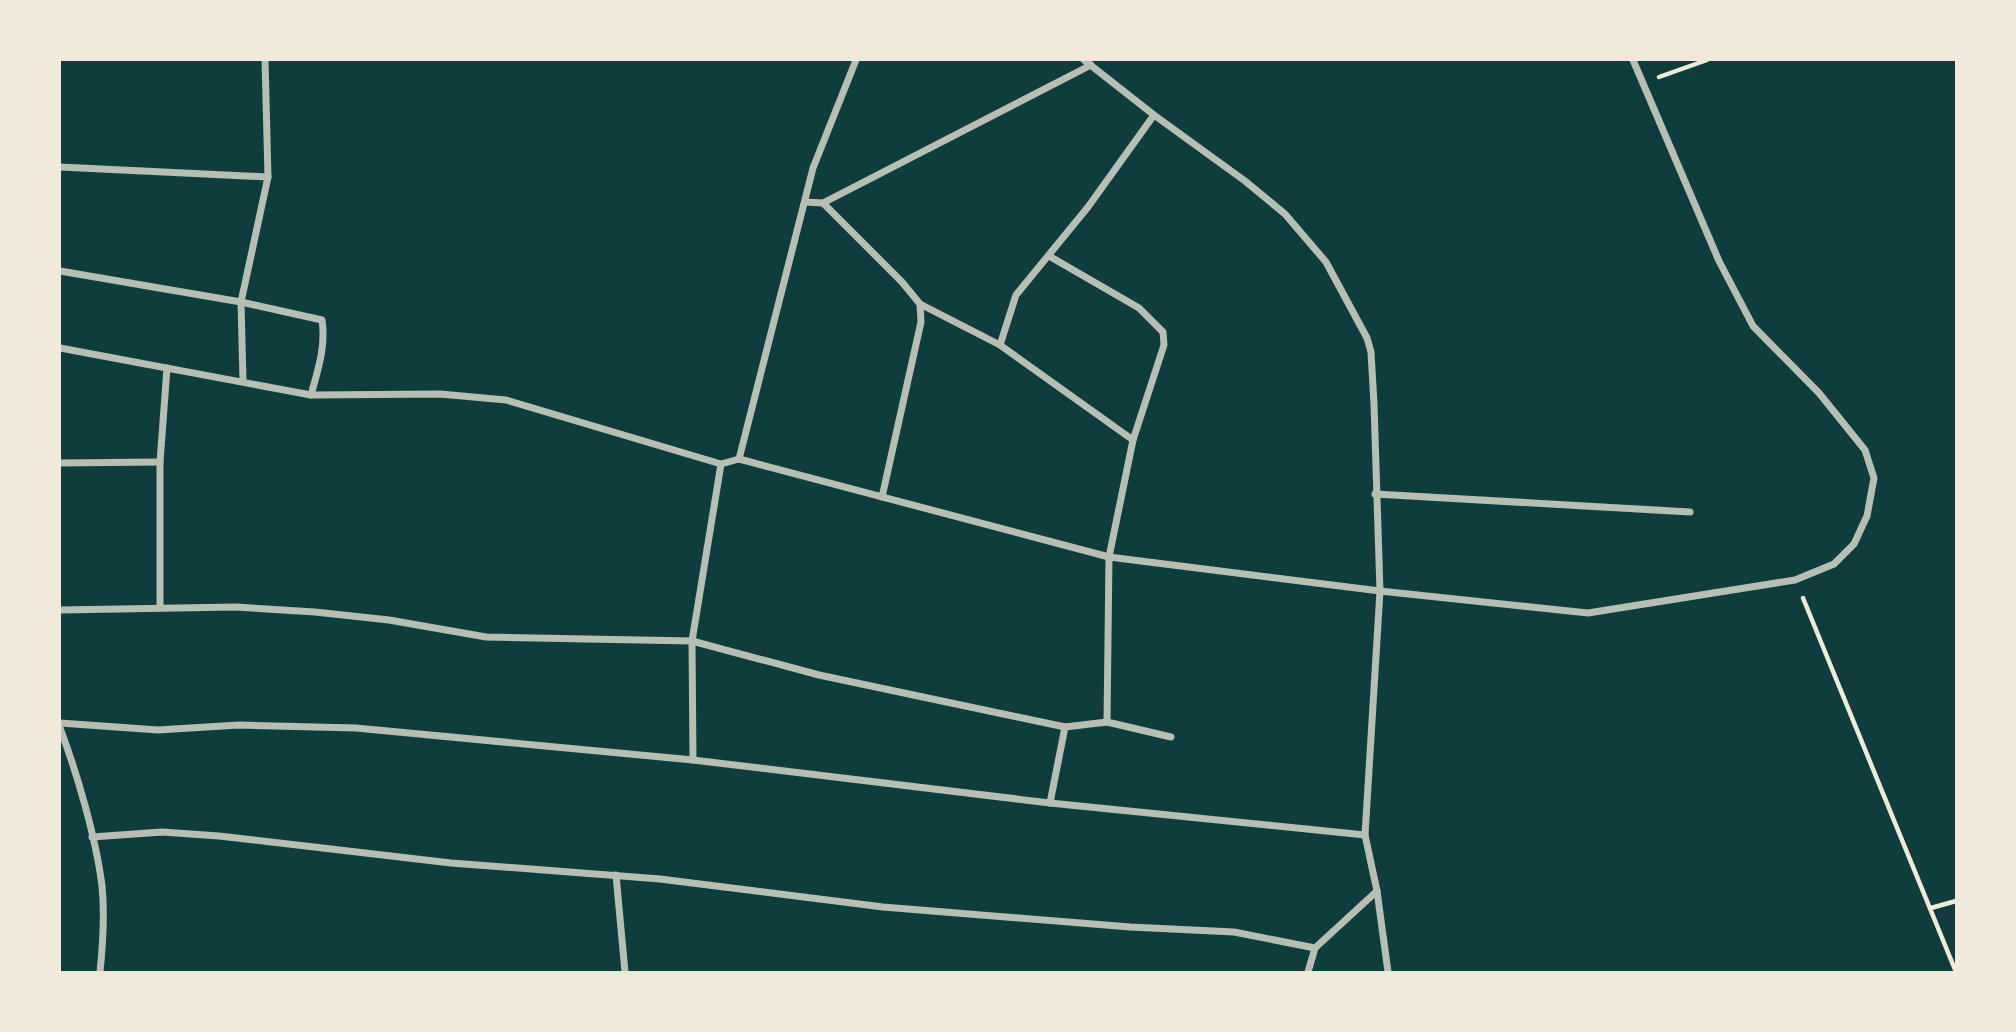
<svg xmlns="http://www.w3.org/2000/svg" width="2016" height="1032" font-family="Karla,sans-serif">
<rect width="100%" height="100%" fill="#0f3d3e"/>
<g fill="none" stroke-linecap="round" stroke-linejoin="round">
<g stroke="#f1e9da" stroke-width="4.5">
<path d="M1659,77L1707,60"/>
<path d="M1803,598L1956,972"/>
<path d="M1931,908L1956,901"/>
</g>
<g stroke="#b8beb3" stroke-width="7">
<path d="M1084,60L1154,115L1245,181L1285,214L1326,262L1367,338L1371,352L1374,404L1380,591L1365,835L1377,891L1388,972"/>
<path d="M60,167L268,177"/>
<path d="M805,202L823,203L1091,65"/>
<path d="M823,203L902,282L920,304L921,322L882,497"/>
<path d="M1049,256L1139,308L1163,332L1164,345L1133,440L1109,557L1107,722"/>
<path d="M60,271L241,302L322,320C326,346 318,370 311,395"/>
<path d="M920,304L1000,345L1133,440"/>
<path d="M1000,345L1016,295L1088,207L1154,115"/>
<path d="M60,348L311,395L440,394L506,400L721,464L739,459L1109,557L1380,591L1588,613L1795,580L1834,564L1854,544L1867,516L1874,478L1865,450L1819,393L1753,326L1719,261L1633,60"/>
<path d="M243,381L241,302L268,177L265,60"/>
<path d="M739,459L813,168L856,60"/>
<path d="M60,463L160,462"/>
<path d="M1375,494L1690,512"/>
<path d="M160,607V462L167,368"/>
<path d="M60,610L236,607L315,612L389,620L486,637L692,641L819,675L1065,727L1107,722L1171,737"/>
<path d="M60,723L158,730L239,725L356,728L693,760L1050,803L1365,835"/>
<path d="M60,728C77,773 96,838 102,886C105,915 103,943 100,972"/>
<path d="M693,760L692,641L721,464"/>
<path d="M1050,803L1065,727"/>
<path d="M92,837L162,832L219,836L451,863L660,879L883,907L1130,927L1234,932L1315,948"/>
<path d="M616,875L625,972"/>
<path d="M1308,972L1315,948L1377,891"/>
</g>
</g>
<rect width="2016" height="1032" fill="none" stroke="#f1e9da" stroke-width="122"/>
</svg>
